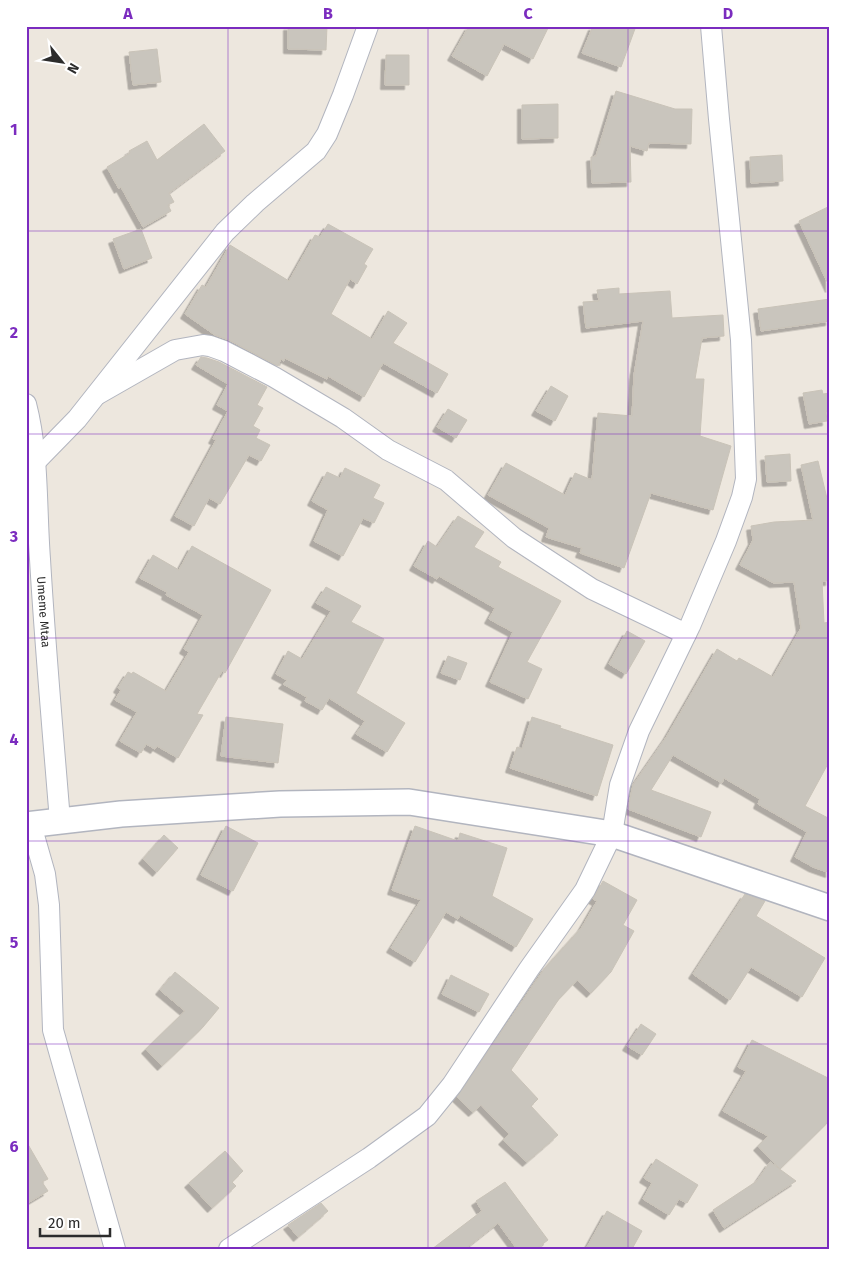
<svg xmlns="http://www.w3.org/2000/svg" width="856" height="1275" font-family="'Fira Sans',sans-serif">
<defs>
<filter id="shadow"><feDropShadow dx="-4.5" dy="4.5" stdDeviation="0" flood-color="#0004"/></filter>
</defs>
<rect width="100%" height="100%" fill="#ede7de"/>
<g fill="#c9c5bd" stroke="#c9c3b8" filter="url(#shadow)">
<path d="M288,26H327L326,50L288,49Z"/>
<path d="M469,26H549L533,59L504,44L487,76L452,56Z"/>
<path d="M593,26H636L621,67L582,53Z"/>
<path d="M157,49L161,82L133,85L129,52Z"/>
<path d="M386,55H409V85H385Z"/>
<path d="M616,91L675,109H692L691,144L649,143L647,151L630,146L631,182L592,183L591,157L596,156Z"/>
<path d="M558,104V138L522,139V105Z"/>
<path d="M204,124L225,151L169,193L174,202L168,205L171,211L143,227L121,187L119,189L107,167L130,153L129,151L147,141L157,160Z"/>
<path d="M782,155L783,181L751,183L750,157Z"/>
<path d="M830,206V288L799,221Z"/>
<path d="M328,224L373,249L364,264L367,266L357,284L350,279L331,314L372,339L388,311L407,323L393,343L448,374L437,393L383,363L364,397L328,376L327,379L285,358L284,361L281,359L278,366L229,340L215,335L185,314L202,285L206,287L230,245L289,281L315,235L320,237Z"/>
<path d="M141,229L152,258L124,269L113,239Z"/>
<path d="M619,288V294L670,291L672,318L723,315L724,336L702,338L695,379H704L700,436L731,446L713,510L651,493L624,568L580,553L582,548L546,537L549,528L488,495L506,463L565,495L575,473L592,480L598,413L632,416L634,375L643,321L586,328L583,302L599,301L597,290Z"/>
<path d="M830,299V321L761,331L758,309Z"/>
<path d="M201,357L207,358L219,362L267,387L257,405L263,408L253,426L260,430L256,438L270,445L261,461L249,455L220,504L209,498L194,526L175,516L216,440L213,439L228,411L217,405L228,384L196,365Z"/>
<path d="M551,386L568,396L555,421L536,411Z"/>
<path d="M822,390L823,394L830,393V411L826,412L827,421L809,424L803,393Z"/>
<path d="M448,409L467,420L456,438L437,427Z"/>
<path d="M790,454L791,481L767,482L765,456Z"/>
<path d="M818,461L830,511V581H822L824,623L830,622V760L805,806L830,819V873L813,867L795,857L807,832L758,804L760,799L724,778L722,783L673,755L651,790L711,812L701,837L628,809L633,785L667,736L717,649L737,661L739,658L773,677L801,628L794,582L774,583L740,565L753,540L751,526L774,522L813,520L801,465Z"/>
<path d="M345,468L380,485L373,498L384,503L374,523L363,518L343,556L314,541L328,510L312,501L327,472L340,478Z"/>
<path d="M458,516L484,532L474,547L501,562L498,567L561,601L527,662L542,669L528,699L490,682L513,632L489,619L495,608L439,576L437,579L414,566L428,541L437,547Z"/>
<path d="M192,546L271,590L225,673L222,671L197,714L203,715L178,758L157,746L155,749L146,744L141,753L120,741L137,712L115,700L121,690L118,688L128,672L132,674L133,672L166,691L189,652L184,649L203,615L166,595L167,592L140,578L153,555L179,570Z"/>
<path d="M326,587L361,606L351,622L384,639L356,693L405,723L387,752L356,734L365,721L329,698L322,710L305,701L307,697L283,684L287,680L276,674L288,651L302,659L331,611L316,603Z"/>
<path d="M627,631L645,641L626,674L609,664Z"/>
<path d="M448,656L467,663L460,680L441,673Z"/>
<path d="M226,717L283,724L278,763L221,756Z"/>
<path d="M532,717L561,726L560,728L613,745L597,796L510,768L517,747L522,749Z"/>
<path d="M226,826L258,843L233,891L201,875Z"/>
<path d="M415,826L458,841L460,833L507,848L492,896L533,919L516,947L460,915L458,919L446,912L415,962L391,948L421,900L392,890Z"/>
<path d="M164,835L178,848L157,872L143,859Z"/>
<path d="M603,881L637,900L623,925L634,931L611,972L591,993L577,980L559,999L511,1070L538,1099L531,1106L558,1135L527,1162L503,1140L509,1134L481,1105L473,1112L457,1097L545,968L582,927L597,901L593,899Z"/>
<path d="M745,894L765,901L756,916L825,958L802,997L751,967L730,1000L693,974Z"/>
<path d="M175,972L219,1008L203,1027L162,1066L146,1049L185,1011L160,990Z"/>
<path d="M451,975L489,994L479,1012L442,994Z"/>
<path d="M641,1024L656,1034L642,1055L627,1046Z"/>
<path d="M752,1040L830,1079V1120L780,1169L758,1146L768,1136L723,1111L746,1071L738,1067Z"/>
<path d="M26,1141L48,1179L42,1182L48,1191L26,1204Z"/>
<path d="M225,1151L243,1171L232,1182L236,1186L212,1208L189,1183Z"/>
<path d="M656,1159L698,1185L687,1203L679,1199L669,1215L643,1199L652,1183L644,1178Z"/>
<path d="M770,1162L796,1181L724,1228L713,1210L757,1181Z"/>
<path d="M505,1182L548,1240L536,1249H517L498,1223L465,1249H432L482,1211L476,1201Z"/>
<path d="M321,1203L328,1211L298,1237L288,1225Z"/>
<path d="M607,1211L642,1231L632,1249H586Z"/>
</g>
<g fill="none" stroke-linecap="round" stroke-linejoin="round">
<g stroke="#b2b5bf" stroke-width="22">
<g id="minor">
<path d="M98,394L175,350L203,345L210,346L224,351L274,377L343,418L388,450L446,480L514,538L592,589L686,634"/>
<path id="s1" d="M26,404C39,454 36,507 40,559C45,646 53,734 60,821"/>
<path d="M36,461L77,419L225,232L255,203L316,151L327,134L343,95L368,26"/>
<path d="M31,825L45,874L49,905L53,1030L115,1249"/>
<path d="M229,1249L369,1158L427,1116L452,1085L529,969L585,890L612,834L620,785L639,731L690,626L726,541L742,497L746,479L741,340L719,119L711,26"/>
</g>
</g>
<g stroke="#b2b5bf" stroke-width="28">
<path id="tertiary" d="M26,825L121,814L280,804L409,802L612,834L830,908"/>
</g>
<use href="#minor" stroke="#fff" stroke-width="20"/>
<use href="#tertiary" stroke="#fff" stroke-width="25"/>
</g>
<path fill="none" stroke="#7b2cbf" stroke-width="1" stroke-opacity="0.55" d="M228,26V1249M428,26V1249M628,26V1249M26,231H830M26,434H830M26,638H830M26,841H830M26,1044H830"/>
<g text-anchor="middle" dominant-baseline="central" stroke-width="4" stroke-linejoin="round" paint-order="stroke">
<g font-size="12" fill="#2c2c2c" stroke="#fff">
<text stroke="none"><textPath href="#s1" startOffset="209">Umeme Mtaa</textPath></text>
</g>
</g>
<rect width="856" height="1275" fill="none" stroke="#ffffff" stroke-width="55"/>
<g transform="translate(62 62) rotate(120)" stroke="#ffffff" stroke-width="4" paint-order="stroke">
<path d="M0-4L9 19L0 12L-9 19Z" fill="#2c2c2c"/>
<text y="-8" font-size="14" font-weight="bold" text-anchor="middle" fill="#2c2c2c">N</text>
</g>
<path d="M40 1228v8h70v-8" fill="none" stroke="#2c2c2c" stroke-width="2.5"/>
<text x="48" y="1228" font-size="15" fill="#2c2c2c" stroke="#ffffff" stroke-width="4" paint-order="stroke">20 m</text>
<rect x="28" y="28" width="800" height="1220" fill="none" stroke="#7b2cbf" stroke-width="2"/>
<g font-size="16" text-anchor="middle" font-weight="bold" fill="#7b2cbf">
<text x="128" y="19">A</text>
<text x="328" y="19">B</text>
<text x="528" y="19">C</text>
<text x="728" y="19">D</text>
<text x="14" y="135">1</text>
<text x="14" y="338">2</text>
<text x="14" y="542">3</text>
<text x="14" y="745">4</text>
<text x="14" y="948">5</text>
<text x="14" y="1152">6</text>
</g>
</svg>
